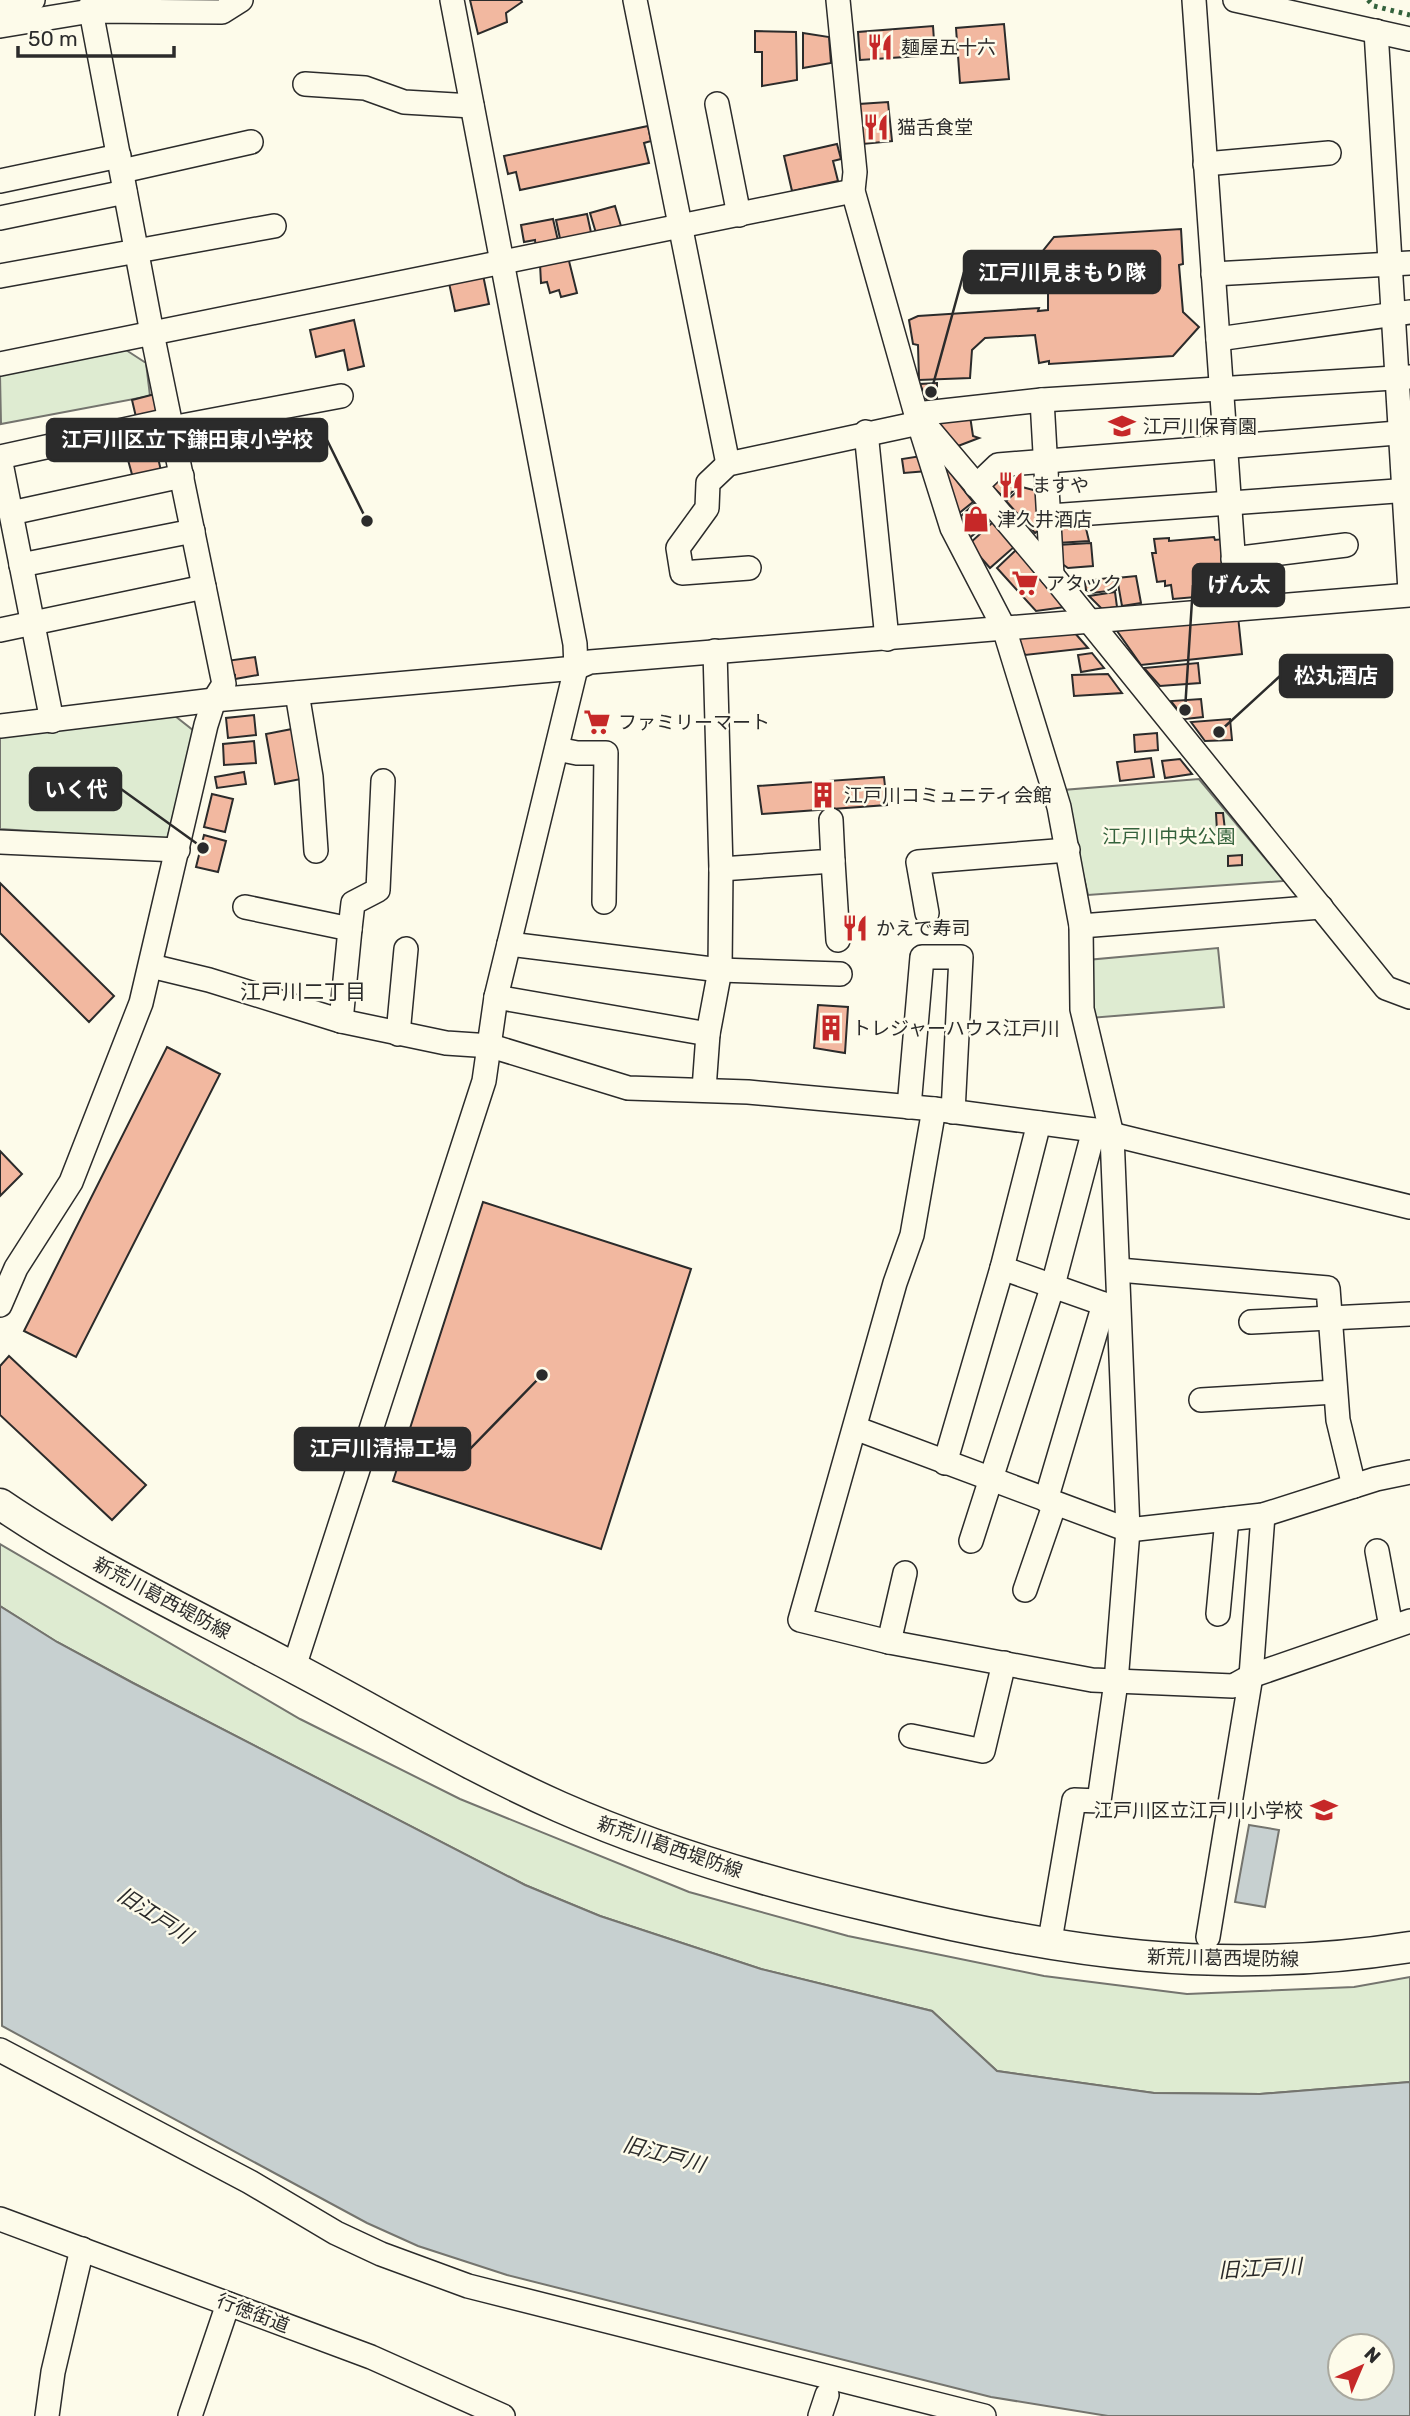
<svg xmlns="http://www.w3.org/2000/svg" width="1410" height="2416" font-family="Rubik,'Noto Sans JP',sans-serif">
<rect width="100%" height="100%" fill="#fdfbea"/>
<g fill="#deebd1" stroke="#74746e" stroke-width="2">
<path d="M126,350L146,363L150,396L1,424L0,375Z"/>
<path d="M175,716L194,731L167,840L0,829V736Z"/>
<path d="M1199,779L1284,881L1088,895L1063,790Z"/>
<path d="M1218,948L1224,1007L1090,1018L1087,960Z"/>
<path d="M0,1544L300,1719L460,1799L689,1892L848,1936L1044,1976L1187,1994L1354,1987L1410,1977V2082L1260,2094L1154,2093L997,2071L932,2011L761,1969L600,1916L525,1885L133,1683L57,1642L0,1606Z"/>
</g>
<g fill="#c7d0d0" stroke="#74746e" stroke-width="2" fill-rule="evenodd">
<path d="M0,1606L57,1642L133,1683L525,1885L600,1916L761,1969L932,2011L997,2071L1154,2093L1260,2094L1410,2082V2416H1108L991,2397L507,2275L418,2246L367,2223L2,2026ZM1340,2346H1382V2388H1340Z"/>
<path d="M1249,1825L1279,1830L1265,1907L1235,1902Z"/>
</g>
<g fill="#f2b8a0" stroke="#2b2b2b" stroke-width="2">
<path d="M470,0H521L522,2L506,13L507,22L478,34Z"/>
<path d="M1004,24L1009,79L960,83L956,28Z"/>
<path d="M933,26L935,55L860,60L858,32Z"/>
<path d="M755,31L796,32L797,80L762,86V52H755Z"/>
<path d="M803,33L829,37L831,63L803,68Z"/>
<path d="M888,102L892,141L863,144L859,104Z"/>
<path d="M648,126L651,141L644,143L649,163L520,190L516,172L508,174L504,156Z"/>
<path d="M837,144L841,159L833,161L838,181L792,191L784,156Z"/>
<path d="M615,206L621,226L596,233L590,213Z"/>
<path d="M587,214L592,237L561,243L556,220Z"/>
<path d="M553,219L559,245L536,250L535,240L524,242L521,225Z"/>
<path d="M1181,229L1183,264L1179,265L1183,312L1199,327L1173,356L1049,364V361L1039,363L1035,335L985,338L972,350L970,378L919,380L918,345L913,344L909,320L918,316L1039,308L1038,311L1048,310V292L1058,291V285L1036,270L1045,255L1042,252L1054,237Z"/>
<path d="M568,257L577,293L561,297L559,290L550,293L547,282L541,283L540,264Z"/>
<path d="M483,275L489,304L455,311L449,283Z"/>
<path d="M354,320L364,366L348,370L344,350L316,357L310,330Z"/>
<path d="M937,383V402L928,403L920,384Z"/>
<path d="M155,394L160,412L136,417L132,400Z"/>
<path d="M970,416L973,436L979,438L958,446L933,419Z"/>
<path d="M157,453L161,471L133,478L128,460Z"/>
<path d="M935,453L973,502L958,514Z"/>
<path d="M921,456L927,471L904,473L902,459Z"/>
<path d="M1006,470L1017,471L1019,485L1005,499L991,485Z"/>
<path d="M1022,487L1041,492L1044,525L1035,533L1006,501Z"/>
<path d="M976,502L991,520L967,540L959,518Z"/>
<path d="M1084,520L1089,541L1057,543L1055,522Z"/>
<path d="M993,522L1014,547L990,568L969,544Z"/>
<path d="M1214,537L1215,540L1223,539L1230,594L1173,599L1171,585L1165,586V581L1157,582L1152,553H1156L1154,539L1169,538V541Z"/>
<path d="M1091,543L1093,566L1068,568L1058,561L1057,545Z"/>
<path d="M1016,550L1065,607L1036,611L997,568Z"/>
<path d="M1136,576L1141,603L1122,606L1117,578Z"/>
<path d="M1108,578L1109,581L1114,580L1116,590L1092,593L1086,590L1085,581Z"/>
<path d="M1115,592L1117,607L1102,609L1089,596Z"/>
<path d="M1238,616L1242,654L1141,665L1115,628Z"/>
<path d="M1074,632L1088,648L1025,655L1017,637Z"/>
<path d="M1092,653L1104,668L1081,672L1078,655Z"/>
<path d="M255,657L258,675L235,679V675L229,676L226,661Z"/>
<path d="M1198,663L1200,683L1160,686L1144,668Z"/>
<path d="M1108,674L1122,693L1074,696L1072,675Z"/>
<path d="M1201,699L1203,717L1185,719L1171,701Z"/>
<path d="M254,715L256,735L228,738L226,718Z"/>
<path d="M1230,719L1232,740L1205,741L1191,722Z"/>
<path d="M292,729L301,779L275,784L266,734Z"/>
<path d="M1157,733L1158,750L1135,752L1134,735Z"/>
<path d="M254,741L256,763L224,765L223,744Z"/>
<path d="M1151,758L1154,777L1120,781L1117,762Z"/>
<path d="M1180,759L1192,774L1165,778L1162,761Z"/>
<path d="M244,772L246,784L217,788L215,777Z"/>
<path d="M884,777L887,805L762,814L758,786Z"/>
<path d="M212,794L233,799L225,832L204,827Z"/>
<path d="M1216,813H1223L1225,830L1217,831Z"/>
<path d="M204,835L226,841L218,872L196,867Z"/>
<path d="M1242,855V865L1228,866V856Z"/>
<path d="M0,883L114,996L89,1022L0,933Z"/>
<path d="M818,1005L848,1007L845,1053L814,1048Z"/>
<path d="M167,1047L220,1074L76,1357L24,1331Z"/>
<path d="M0,1151L22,1174L0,1196Z"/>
<path d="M483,1202L691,1269L601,1549L393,1481Z"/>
<path d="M9,1356L146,1485L112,1520L0,1415V1366Z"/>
</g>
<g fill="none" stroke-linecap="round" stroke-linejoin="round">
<g stroke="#2b2b2b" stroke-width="26">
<g id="minor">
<path d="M635,0L728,464"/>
<path d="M838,0L855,172L853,191L916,414L1052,575L1386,988L1410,997"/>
<path d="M1194,0L1237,609"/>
<path d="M1235,0L1410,39"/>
<path d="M0,7L33,0"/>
<path d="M0,26L91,11L222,12L241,0"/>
<path d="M1376,31L1410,591"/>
<path d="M305,84L365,88L404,102L472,106"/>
<path d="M717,104L739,215"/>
<path d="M1205,164L1329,153"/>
<path d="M122,171L251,142"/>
<path d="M0,181L119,156"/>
<path d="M0,218L125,192"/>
<path d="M1213,274L1410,263"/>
<path d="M0,276L274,226"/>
<path d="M1218,339L1410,312"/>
<path d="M0,364L853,191"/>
<path d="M1042,400L1052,575"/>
<path d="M171,428L341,396"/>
<path d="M866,432L887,639"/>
<path d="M0,457L169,420"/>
<path d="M0,458L52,721"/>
<path d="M976,486L998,465L1410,432"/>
<path d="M11,513L182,476"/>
<path d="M1050,516L1410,490"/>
<path d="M1233,559L1346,545"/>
<path d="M21,565L193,531"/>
<path d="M749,568L682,573L678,548L707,508L708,483L728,464L919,423"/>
<path d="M0,630L204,587"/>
<path d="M297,693L311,777L316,851"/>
<path d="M0,726L214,700L576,668L590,662L1410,595"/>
<path d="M557,749L577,753H606L604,902"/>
<path d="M0,842L178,850"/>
<path d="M833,861L838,940"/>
<path d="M721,869L833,861L831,820"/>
<path d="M245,907L350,929L341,1021"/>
<path d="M927,913L918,862L1068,850"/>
<path d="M1081,926L1321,907"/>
<path d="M350,929L353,903L378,890L383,781"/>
<path d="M509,944L720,970L840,974"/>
<path d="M151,966L209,980L341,1021L446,1043L491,1046L628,1088L748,1092L934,1109L1094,1130L1410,1207"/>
<path d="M496,997L708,1034"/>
<path d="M398,1034L406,949"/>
<path d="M704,1089L708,1034L720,970L721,869L715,651"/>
<path d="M909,1107L922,957H961L953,1112"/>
<path d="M934,1109L912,1235L895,1283L800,1620L889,1642L1092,1680L1233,1686L1251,1676L1410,1621"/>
<path d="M1002,1268L1118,1309"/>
<path d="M1119,1270L1328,1288L1338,1420L1354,1486"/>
<path d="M0,1305L16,1268L71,1182L141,1003L206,725L214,700L224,684L152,333L91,11L92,0"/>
<path d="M1251,1322L1410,1314"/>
<path d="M1201,1400L1335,1392"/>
<path d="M855,1428L1128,1530L1263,1515L1376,1479L1410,1472"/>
<path d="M945,1463L1002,1268L1039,1123"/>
<path d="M1046,1500L1104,1304"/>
<path d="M971,1541L1053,1285L1094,1130"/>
<path d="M1377,1551L1391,1627"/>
<path d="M1025,1590L1055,1503"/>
<path d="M1218,1614L1227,1519"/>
<path d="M889,1642L905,1573"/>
<path d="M294,1667L484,1081L496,997L576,668L575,644L452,0"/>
<path d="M911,1736L983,1751L1004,1663"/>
<path d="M1208,1937L1251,1676L1263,1515"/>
<path d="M1049,1946L1074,1800L1099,1801L1116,1682L1128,1530L1112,1135L1082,1009L1081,926L1059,807L1004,628L952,528L916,414L1042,400L1410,377"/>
<path d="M0,2050L250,2182L336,2233L381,2254L468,2286L984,2416"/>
<path d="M0,2219L371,2357L503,2416"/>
<path d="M47,2416L53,2372L82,2249"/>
<path d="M190,2416L228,2304"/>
<path d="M820,2416L827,2395"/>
</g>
</g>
<g stroke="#2b2b2b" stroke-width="33">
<path id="major" d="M0,1504C94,1568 198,1616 298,1670C385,1716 470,1767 560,1807C662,1852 769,1883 877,1908C1063,1953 1219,1977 1410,1947"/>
</g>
<use href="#minor" stroke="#fdfbea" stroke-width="23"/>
<use href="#major" stroke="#fdfbea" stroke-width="30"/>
<path stroke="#34623c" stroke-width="5" stroke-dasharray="3.5 5" stroke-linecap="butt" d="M1368,0L1374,6L1410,15"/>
</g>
<defs>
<g id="restaurant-bare" transform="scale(2.1)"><path d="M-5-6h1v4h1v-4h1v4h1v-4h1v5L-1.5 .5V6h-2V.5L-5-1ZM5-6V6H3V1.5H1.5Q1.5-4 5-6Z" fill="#c62828" stroke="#fdfbea" stroke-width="2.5" paint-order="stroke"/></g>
<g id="school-bare" transform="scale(2.1)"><path d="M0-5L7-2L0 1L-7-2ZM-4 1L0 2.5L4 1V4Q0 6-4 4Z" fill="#c62828" stroke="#fdfbea" stroke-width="2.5" paint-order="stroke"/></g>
<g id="shop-bare" transform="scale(2.1)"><path d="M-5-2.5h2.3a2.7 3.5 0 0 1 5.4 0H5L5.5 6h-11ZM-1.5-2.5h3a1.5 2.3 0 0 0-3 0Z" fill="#c62828" stroke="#fdfbea" stroke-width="2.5" paint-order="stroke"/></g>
<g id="supermarket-bare" transform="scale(2.1)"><path d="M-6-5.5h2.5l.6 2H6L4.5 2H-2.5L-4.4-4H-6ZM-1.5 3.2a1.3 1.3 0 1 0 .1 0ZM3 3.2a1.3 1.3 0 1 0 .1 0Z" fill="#c62828" stroke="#fdfbea" stroke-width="2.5" paint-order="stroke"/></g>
<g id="building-bare" transform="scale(2.1)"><path d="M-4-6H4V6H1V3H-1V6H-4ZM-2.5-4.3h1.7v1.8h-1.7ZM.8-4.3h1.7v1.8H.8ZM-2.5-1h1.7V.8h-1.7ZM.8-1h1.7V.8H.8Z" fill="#c62828" stroke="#fdfbea" stroke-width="2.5" paint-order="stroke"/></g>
</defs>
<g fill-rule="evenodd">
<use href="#restaurant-bare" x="880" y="47"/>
<use href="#restaurant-bare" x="876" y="127"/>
<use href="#school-bare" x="1122" y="426"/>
<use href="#restaurant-bare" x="1011" y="485"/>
<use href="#shop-bare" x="976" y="519"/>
<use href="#supermarket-bare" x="1025" y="583"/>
<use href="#supermarket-bare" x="597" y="722"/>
<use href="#building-bare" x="823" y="795"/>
<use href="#restaurant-bare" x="855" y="928"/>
<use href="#building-bare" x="831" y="1028"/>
<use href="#school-bare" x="1324" y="1810"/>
</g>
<g text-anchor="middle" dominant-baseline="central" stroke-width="5" stroke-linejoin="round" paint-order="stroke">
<g font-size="19" fill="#2b2b2b" stroke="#fdfbea" text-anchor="start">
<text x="901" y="47">麺屋五十六</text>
<text x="897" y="127">猫舌食堂</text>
<text x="1143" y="426">江戸川保育園</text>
<text x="1032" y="485">ますや</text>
<text x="997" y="519">津久井酒店</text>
<text x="1046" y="583">アタック</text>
<text x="618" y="722">ファミリーマート</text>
<text x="844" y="795">江戸川コミュニティ会館</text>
<text x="876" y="928">かえで寿司</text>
<text x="852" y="1028">トレジャーハウス江戸川</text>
<text x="1303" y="1810" text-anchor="end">江戸川区立江戸川小学校</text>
</g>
<g font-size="19" fill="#34623c" stroke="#fdfbea">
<text x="1169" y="836">江戸川中央公園</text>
</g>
<g font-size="19" fill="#2b2b2b" stroke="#fdfbea">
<text transform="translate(162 1598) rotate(28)">新荒川葛西堤防線</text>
<text transform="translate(670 1847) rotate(19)">新荒川葛西堤防線</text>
<text transform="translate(1223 1958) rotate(1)">新荒川葛西堤防線</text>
<text transform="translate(253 2313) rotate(21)">行徳街道</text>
</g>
<g font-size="21" fill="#2b2b2b" stroke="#fdfbea">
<text x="303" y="991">江戸川二丁目</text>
</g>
<g font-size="21" font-style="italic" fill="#2b2b2b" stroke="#fdfbea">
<text transform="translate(155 1915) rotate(33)">旧江戸川</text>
<text transform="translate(664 2154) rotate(15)">旧江戸川</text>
<text transform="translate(1260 2268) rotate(-3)">旧江戸川</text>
</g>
</g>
<path fill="none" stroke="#2b2b2b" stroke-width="2.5" d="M931 392L964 272M367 521L327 440M1185 710L1193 585M1219 732L1280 676M203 848L121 789M542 1375L470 1449"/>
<g fill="#2b2b2b" stroke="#fdfbea" stroke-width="2.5">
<circle cx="931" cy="392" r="7"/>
<circle cx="367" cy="521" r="7"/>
<circle cx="1185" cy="710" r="7"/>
<circle cx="1219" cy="732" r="7"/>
<circle cx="203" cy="848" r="7"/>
<circle cx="542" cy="1375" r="7"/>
</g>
<g fill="#2b2b2b" stroke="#2b2b2b" stroke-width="2.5">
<rect x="964" y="251" width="196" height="42" rx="7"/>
<rect x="47" y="419" width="280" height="42" rx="7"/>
<rect x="1193" y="564" width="91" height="42" rx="7"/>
<rect x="1280" y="655" width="112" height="42" rx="7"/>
<rect x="30" y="768" width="91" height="42" rx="7"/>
<rect x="295" y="1428" width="175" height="42" rx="7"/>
</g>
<g font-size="21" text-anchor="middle" font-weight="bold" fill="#fff">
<text x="1062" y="280">江戸川見まもり隊</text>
<text x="187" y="447">江戸川区立下鎌田東小学校</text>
<text x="1239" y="592">げん太</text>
<text x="1336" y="683">松丸酒店</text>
<text x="76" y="797">いく代</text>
<text x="383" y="1456">江戸川清掃工場</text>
</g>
<g transform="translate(1361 2367) rotate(44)"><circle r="33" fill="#fdfbea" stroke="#a9a89e" stroke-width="2"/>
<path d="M0-5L12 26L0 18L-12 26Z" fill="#c62828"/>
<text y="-10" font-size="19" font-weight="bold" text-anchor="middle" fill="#2b2b2b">N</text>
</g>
<path d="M18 46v10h156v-10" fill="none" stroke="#2b2b2b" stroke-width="3.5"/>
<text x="28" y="46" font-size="21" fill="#2b2b2b" stroke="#fdfbea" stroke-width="5" paint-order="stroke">50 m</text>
</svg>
